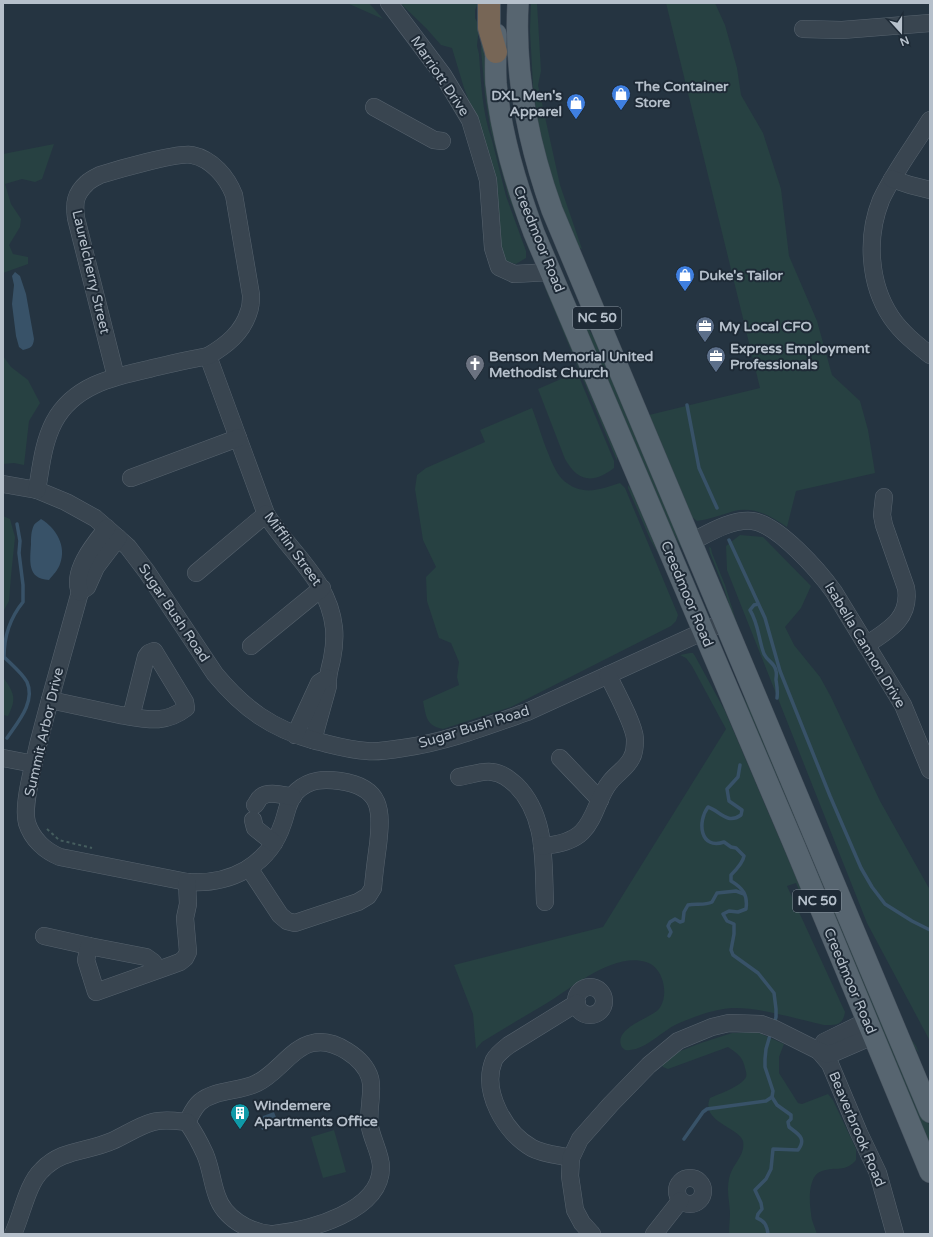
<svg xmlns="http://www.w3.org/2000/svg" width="933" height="1237" font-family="'Varela Round',sans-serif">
<rect width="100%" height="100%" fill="#253441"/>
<g fill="#274142">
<path d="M347,3H369L383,19Z"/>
<path d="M400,3H478L475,10V18L479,26L477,46L479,54C481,82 482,113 492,140L506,196L526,251V258L516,264L504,261L500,255L477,121L464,88L452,48L441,45L426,28Z"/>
<path d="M481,3L529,247V250L508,195L491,132L485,95L481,49L482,24L477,18V10Z"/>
<path d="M531,3H537L541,71L538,85L560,185L582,249L578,247L550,178L538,124L533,86L530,31Z"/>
<path d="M666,3H715L725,25L737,68L741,95L763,133L781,189L789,256L817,321L832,375L860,401L868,430L875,473L796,491L787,527C771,516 754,506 734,511C721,515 710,519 697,521L692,517L649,415L760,388Z"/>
<path d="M54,144L42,179L35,182L22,179L5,184L11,204L21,219L20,227L9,245L13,254L28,257V264L3,273V154Z"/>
<path d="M545,288H546L617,456V461Z"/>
<path d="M587,326L613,370L685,554L661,511L584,328Z"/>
<path d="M3,356L11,367L28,380L40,403L29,421L24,465L14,463L3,464Z"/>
<path d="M577,372L614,461V468C593,484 578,482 565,459L538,389Z"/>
<path d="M532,408C539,426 550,466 562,479C568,485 576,489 584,490C595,492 610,486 620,483L625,488L678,615L676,621L671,626L511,707L443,729C426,726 426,716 423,701L459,685L457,677L459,662L451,643L439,638L427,601L426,577L436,567L423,540L415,489L417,475L426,468L485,442L480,430Z"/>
<path d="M628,485L632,491L659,555L650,539L628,488Z"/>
<path d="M3,516L10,519L15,537L11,576L9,601L3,612Z"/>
<path d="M740,535L763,537L811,586L801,608L785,627L794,645L820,677L831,697L880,801L930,890V1041L867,923L727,570L726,546Z"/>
<path d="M709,547L711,548L712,553L725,585L742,640L906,1032L916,1046L919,1053L904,1033L740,642L724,588L710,553Z"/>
<path d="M690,653H693L695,656L725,711L807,903L809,914L796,883L787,886L845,1012C843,1026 835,1025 824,1025C797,1019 759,1007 732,1008C714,1009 693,1017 677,1024C662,1031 646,1049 630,1050C626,1051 622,1049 621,1045C615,1028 650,1018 658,1010C670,997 664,967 646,962C614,952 573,987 547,1003C525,1016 503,1029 482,1042L476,1049L473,1014L454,965L603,927L726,729L692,666L686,658L680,655Z"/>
<path d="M3,677C14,693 17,698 8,716L3,715Z"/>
<path d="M741,693L767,739L930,1127V1155L737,695Z"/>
<path d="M757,1032L784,1044L779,1057V1073L798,1103L802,1104L828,1094L833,1100L856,1149V1160C845,1173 836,1166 822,1171C808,1175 809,1201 811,1213C811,1220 815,1227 817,1234H729C729,1227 730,1219 730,1212C729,1198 726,1189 730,1175C733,1164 746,1154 743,1141C739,1127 700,1122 710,1098C719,1094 742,1086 746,1077C747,1075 746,1071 745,1068C743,1057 737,1053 728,1047L668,1069L663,1067L661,1063L670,1055L701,1043L732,1033Z"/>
<path d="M334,1130L346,1172L323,1178L311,1137Z"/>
</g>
<g fill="#385268">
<path d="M15,272L20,276L26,294L34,339C33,347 31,348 23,350L19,347L16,336L12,304L14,285L12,276Z"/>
<path d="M41,519C56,528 67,546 60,564C58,570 53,575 49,580C27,579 30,561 31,544C31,538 31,531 34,525C35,523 39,521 41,519Z"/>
<path d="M274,1112L277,1120L274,1126L262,1130L258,1120L262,1119L263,1116Z"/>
</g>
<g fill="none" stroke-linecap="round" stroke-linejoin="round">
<g stroke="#385268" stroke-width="3.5">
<path d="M687,405L699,468L717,508"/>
<path d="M729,540L765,618L780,671L830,796L861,868L872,887L885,904L912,921L930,930"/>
<path d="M758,604L754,605L750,610C759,625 758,638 764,654C768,662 775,663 776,671C777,674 776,677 776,680C777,687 778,691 777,698"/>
<path d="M7,738C17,723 36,702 27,682C22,673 11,664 4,657C4,637 10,618 23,602V585L19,553L20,541L17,524"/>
<path d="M740,765L738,777L727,789L729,801L742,810L741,815C727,825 720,811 708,807C697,822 700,850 724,842L731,847L736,848L744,856C743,863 736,870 731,875V881C743,888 748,895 746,909L738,912L729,911L723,914L727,921L734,924V934L731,950L733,955L758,973L774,993L776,1009V1017L774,1024"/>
<path d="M669,936L671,932L668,926L670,922L675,919L680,922L683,921L684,912L688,905C696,903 704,906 712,902L717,893L736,891L744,894"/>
<path d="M684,1139L703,1112L707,1109L766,1101L772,1097"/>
<path d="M768,1234C767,1226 765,1221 757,1218L758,1214L762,1209L761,1203L755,1190L766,1179L771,1169L773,1149L798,1150C807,1138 798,1134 789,1127L788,1122L791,1119V1115L777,1105L772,1097L773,1091L765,1067V1059L766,1049L771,1032"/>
</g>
<g stroke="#57636e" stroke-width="18">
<g id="minor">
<path d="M389,3L443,75L470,120L488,180L493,248L499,267L514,274L551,272"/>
<path d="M803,29L842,30L930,23"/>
<path d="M374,107L434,140L442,141"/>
<path d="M930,120C914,146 894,172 881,200C866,237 869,284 891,317C901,332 916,344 930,355"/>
<path d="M892,179L910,185L930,190"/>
<path d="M208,356L266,514C290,553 329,580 334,628C335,639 334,649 332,659C330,668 327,676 328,686L313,740"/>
<path d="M131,478L238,438"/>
<path d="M3,484L37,490L66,502L95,518L118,538L128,547L147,572L215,674C244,709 272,729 316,741C333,745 349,750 367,751C378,752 391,750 403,748C446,742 487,726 527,712L724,622"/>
<path d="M37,490C41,467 43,443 54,422C73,386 112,377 149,369C168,364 188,360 208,356C227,345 243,332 249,311C251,306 251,300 251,295L234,195C227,177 212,159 192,155C178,152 116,170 100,175C96,177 90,180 87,183C75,194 74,203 76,218L116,377"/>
<path d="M118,538L96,567L87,587L80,592C66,643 51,694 38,745C34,764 22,805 27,823C32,839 45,851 60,857L187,882C230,885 269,866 283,823C287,812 288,799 297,791C310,779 324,779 340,781C382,787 382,810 378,845C376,860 374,874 373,888L368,896L358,902L295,923L287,921L280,915L249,868"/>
<path d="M691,542C709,533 731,519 752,521C778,524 819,571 834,592L903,705L930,770"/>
<path d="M196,573L266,514"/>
<path d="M80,592C71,571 95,543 107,528"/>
<path d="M866,645C889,630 911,618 906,588L884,525L882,515L884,497"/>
<path d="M251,646L322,588"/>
<path d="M50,700L120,715C146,719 164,725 186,708L185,702L154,651L149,653L146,657L131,717"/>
<path d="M295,735L319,683L327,678"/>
<path d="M3,758L34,764"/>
<path d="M560,758L600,800"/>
<path d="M459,777C467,776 484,770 492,772C502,773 509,779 516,785C547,816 543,861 545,902"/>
<path d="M255,805C257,803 258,799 261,797C268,791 284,795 293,797"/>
<path d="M253,820L255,828L274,843"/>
<path d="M542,846C556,845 572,842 582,832C596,818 598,796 610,782C617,773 628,767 632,757C635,752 635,745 635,739C634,724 615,690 608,675"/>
<path d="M44,936L89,946"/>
<path d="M158,970L153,962L146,957L89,946L86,960L96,992L172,965L180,962L185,958L188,952L185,918L188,904L187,882"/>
<circle cx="590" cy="1001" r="14"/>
<path d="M819,1051L830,1064L859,1133L878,1173L895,1234"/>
<path d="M819,1051L824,1042L867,1021"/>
<path d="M187,1122C191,1115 194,1107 200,1102C216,1089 239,1092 257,1083C277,1074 292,1047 313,1043C334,1038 364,1058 370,1078C374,1092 367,1111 370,1127C372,1139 381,1155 381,1167C381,1212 309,1230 274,1234"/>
<path d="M187,1122C194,1132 200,1143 205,1154C211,1168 212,1183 217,1196C224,1218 249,1232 270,1234"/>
<path d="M571,1158C558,1155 543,1154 532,1148C505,1133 481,1091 494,1060C497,1054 504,1049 509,1045L577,1003"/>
<circle cx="690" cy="1191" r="13"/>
<path d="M13,1234C22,1215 27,1184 42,1170C62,1149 87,1152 112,1141C126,1135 138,1126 153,1122C164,1119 177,1121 187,1122"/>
<path d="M592,1234L582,1223L575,1210L570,1176L571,1158L580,1139L611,1104L649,1065L678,1041L712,1027L729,1023L761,1024L775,1029L819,1051L827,1054L836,1052L873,1036"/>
<path d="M654,1234L680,1201"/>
</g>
</g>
<g stroke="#46515d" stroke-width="22">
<g id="major">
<path d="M518,3C514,74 528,143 552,210L930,1112"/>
<path d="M496,34C496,50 495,66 496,83C501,135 516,184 534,233L795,847L930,1172"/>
</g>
</g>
<g stroke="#44505b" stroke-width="24">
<path id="highway" d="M489,3V28L496,52"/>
</g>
<path stroke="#455d5e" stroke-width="2" stroke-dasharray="3 3" stroke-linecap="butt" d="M47,829L59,840L92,848"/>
<use href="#minor" stroke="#394550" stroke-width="17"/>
<use href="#major" stroke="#576570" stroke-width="21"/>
<use href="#highway" stroke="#776656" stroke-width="22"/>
</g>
<defs>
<g id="shop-pin" transform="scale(1)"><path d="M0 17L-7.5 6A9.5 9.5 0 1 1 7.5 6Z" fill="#3f7fe0" stroke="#1e2a36"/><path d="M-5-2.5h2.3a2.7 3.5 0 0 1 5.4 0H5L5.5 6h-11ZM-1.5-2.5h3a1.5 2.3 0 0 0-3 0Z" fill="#fff"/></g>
<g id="office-pin" transform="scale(1)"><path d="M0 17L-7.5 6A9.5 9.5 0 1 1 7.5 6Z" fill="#5c6f8a" stroke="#1e2a36"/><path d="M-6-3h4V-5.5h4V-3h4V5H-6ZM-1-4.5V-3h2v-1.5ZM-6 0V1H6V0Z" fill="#fff"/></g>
<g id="church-pin" transform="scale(1)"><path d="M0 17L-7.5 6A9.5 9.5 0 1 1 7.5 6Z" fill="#6b7280" stroke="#1e2a36"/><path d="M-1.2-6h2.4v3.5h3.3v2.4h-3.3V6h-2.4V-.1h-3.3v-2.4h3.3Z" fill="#fff"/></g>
<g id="building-pin" transform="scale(1)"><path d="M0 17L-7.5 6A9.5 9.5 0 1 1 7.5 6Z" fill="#0f9aa8" stroke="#1e2a36"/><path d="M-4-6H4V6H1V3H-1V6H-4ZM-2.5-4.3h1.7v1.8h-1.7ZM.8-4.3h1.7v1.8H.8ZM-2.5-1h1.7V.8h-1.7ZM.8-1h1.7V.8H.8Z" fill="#fff"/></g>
</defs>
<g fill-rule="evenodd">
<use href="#shop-pin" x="621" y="94"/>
<use href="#shop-pin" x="576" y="103"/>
<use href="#shop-pin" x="685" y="275"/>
<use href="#office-pin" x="705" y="326"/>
<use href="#office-pin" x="716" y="356"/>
<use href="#church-pin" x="475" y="364"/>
<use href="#building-pin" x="240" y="1113"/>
</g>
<g text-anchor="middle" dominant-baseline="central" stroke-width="4" stroke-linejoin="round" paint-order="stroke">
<g fill="#1e2a36" stroke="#88939e" stroke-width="1">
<rect x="573" y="307" width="48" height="22" rx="3"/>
<rect x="793" y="890" width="48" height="22" rx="3"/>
</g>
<g font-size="13" font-weight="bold" fill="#b6c0cb">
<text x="597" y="318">NC 50</text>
<text x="817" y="901">NC 50</text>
</g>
<g font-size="14" fill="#b6c0cb" stroke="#1e2a36">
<text transform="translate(440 76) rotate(56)">Marriott Drive</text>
<text transform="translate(539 239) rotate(68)">Creedmoor Road</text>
<text transform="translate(91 272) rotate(77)">Laurelcherry Street</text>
<text transform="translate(293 549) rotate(54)">Mifflin Street</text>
<text transform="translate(687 594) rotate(67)">Creedmoor Road</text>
<text transform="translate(174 613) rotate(56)">Sugar Bush Road</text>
<text transform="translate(865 645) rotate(59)">Isabella Cannon Drive</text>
<text transform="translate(474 727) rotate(-17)">Sugar Bush Road</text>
<text transform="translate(44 732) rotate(-77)">Summit Arbor Drive</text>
<text transform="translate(850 981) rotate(67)">Creedmoor Road</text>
<text transform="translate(857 1129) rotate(67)">Beaverbrook Road</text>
</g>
<g font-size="14" font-weight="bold" fill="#b6c0cb" stroke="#1e2a36" text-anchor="start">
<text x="635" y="86">The Container<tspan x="635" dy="16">Store</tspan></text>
<text x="562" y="95" text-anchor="end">DXL Men's<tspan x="562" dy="16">Apparel</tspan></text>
<text x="699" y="275">Duke's Tailor</text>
<text x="719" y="326">My Local CFO</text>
<text x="730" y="348">Express Employment<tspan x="730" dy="16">Professionals</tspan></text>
<text x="489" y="356">Benson Memorial United<tspan x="489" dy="16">Methodist Church</tspan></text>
<text x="254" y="1105">Windemere<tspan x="254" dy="16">Apartments Office</tspan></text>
</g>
</g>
<rect width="933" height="1237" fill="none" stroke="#b6c0cb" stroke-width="8"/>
<g transform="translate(901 32) rotate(159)" stroke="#1e2a36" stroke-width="3" paint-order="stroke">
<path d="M0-3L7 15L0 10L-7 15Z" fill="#b6c0cb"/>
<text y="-6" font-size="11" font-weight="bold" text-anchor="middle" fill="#b6c0cb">N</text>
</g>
</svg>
